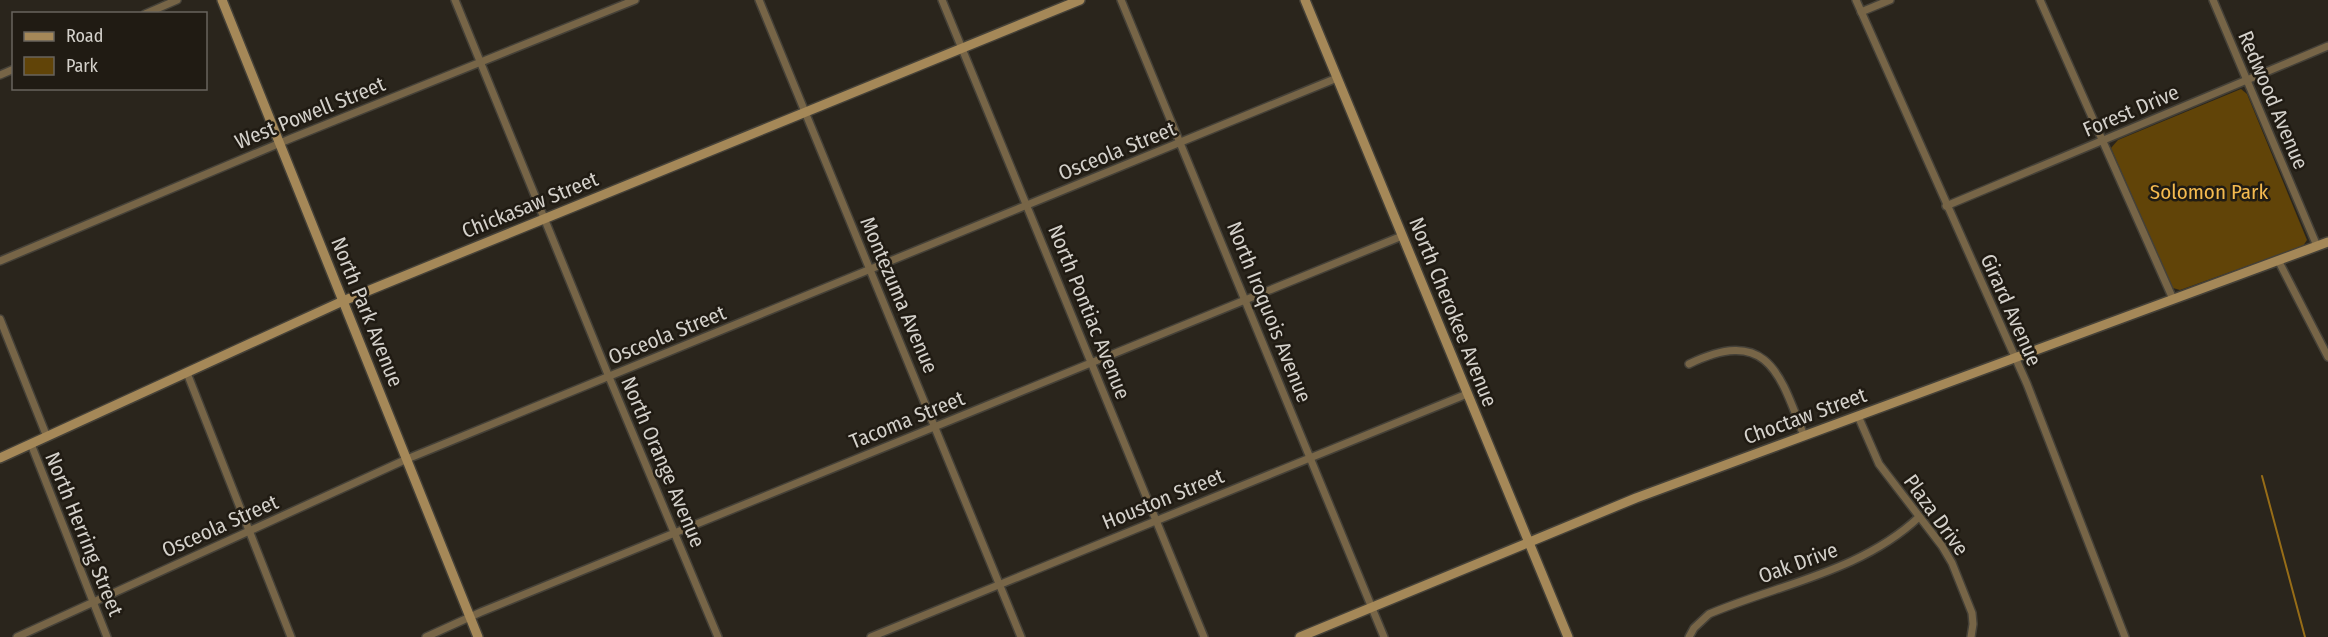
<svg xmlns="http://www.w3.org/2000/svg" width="2328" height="637" font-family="'Fira Sans Condensed',sans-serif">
<rect width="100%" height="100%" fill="#2a251c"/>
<path fill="#614408" d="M2241,89L2247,94L2307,240L2303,246L2180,290L2173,288L2171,284L2111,148L2118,140Z"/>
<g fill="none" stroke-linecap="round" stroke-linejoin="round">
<path stroke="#976d17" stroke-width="2" d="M2262,476L2305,637"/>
<g stroke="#454138" stroke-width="10">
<g id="street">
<path d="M455,0L609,377L718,637"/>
<path d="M759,0L1021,637"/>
<path d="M942,0L1204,637"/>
<path d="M1121,0L1384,637"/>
<path d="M1856,0L2027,384L2125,637"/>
<path d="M2040,0L2173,299"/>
<path d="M2213,0L2317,246"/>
<path d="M1861,12L1890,0"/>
<path d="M145,14L177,0"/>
<path d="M0,75L14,69"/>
<path d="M1946,206L2328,46"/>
<path d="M2278,260L2328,357"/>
<path d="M0,261L292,138L635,0"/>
<path d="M0,319L47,437"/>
<path d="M1689,364C1768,326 1780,374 1804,436"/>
<path d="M187,373L291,637"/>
<path d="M1858,416L1879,464L1942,546L1952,563L1972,613L1973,624L1971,637"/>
<path d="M31,444L107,637"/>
<path d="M17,637L407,459L1337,78"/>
<path d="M426,637L481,612L1402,236"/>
<path d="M871,637L1467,394"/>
<path d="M1689,637L1694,628L1709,614C1780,584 1862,571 1919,517"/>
</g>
</g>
<g stroke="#454138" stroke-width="12">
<g id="secondary">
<path d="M222,0L478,637"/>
<path d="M1305,0L1568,637"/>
<path d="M0,458L343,301L1080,0"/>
<path d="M1300,637L1636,498L2328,242"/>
</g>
</g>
<use href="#street" stroke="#776547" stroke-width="7"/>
<use href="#secondary" stroke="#a58858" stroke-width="9"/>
</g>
<g text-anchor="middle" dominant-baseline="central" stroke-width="5" stroke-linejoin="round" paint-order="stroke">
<g font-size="21" fill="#d4d1cb" stroke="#201b13">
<text transform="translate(2273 100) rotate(67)">Redwood Avenue</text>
<text transform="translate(2131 111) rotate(-23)">Forest Drive</text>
<text transform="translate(310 113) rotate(-22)">West Powell Street</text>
<text transform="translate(1117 151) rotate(-22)">Osceola Street</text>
<text transform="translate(530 205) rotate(-22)">Chickasaw Street</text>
<text transform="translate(899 295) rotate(67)">Montezuma Avenue</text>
<text transform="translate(2011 310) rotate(66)">Girard Avenue</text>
<text transform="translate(367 312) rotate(68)">North Park Avenue</text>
<text transform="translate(1089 312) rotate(68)">North Pontiac Avenue</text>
<text transform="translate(1269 312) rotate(68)">North Iroquois Avenue</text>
<text transform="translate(1453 312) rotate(68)">North Cherokee Avenue</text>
<text transform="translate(667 335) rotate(-22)">Osceola Street</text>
<text transform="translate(1805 416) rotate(-20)">Choctaw Street</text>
<text transform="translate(907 420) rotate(-22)">Tacoma Street</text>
<text transform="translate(663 462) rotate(67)">North Orange Avenue</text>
<text transform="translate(1163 499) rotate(-22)">Houston Street</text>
<text transform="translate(1936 515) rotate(54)">Plaza Drive</text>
<text transform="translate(220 526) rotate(-24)">Osceola Street</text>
<text transform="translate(84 534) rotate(68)">North Herring Street</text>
<text transform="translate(1798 563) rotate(-20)">Oak Drive</text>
</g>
<g font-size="21" fill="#f4ba4f" stroke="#201b13">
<text x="2209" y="192">Solomon Park</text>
</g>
</g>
<rect x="12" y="12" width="195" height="78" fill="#201b13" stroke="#68645d" stroke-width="1.5"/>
<rect x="24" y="32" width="30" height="9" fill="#a58858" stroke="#68645d" stroke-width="1.5"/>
<text x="66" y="42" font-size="18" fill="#d4d1cb">Road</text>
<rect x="24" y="57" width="30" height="18" fill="#614408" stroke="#68645d" stroke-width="1.5"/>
<text x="66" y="72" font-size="18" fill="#d4d1cb">Park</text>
</svg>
